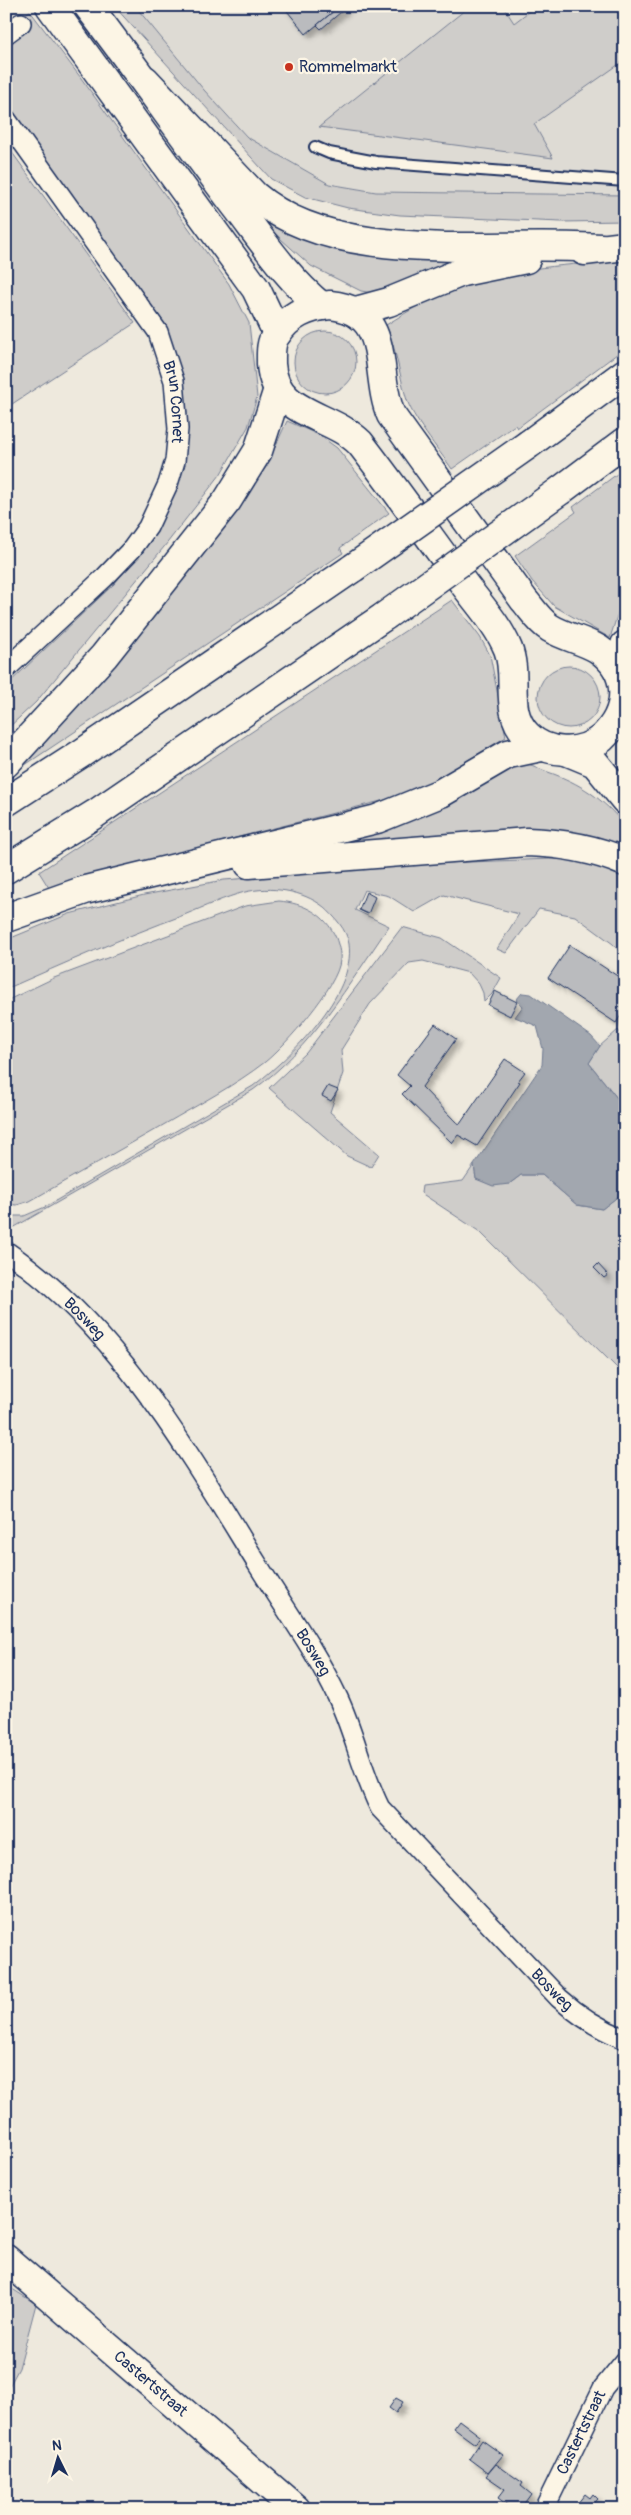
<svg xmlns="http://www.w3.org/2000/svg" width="631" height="2515" font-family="Pangolin,sans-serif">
<defs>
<filter id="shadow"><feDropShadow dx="4.5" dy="4.5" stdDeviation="2.5" flood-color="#0004"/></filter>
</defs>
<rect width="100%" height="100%" fill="#eee9dd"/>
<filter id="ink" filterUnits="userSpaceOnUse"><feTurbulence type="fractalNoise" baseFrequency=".02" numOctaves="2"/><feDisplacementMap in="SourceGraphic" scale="10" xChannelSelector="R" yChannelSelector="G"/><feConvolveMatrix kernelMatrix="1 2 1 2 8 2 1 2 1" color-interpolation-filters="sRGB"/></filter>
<g filter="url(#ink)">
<path fill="#dedbd4" d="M135,6H625V195L376,192L329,184L247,137L204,90Z"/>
<g fill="#cfcdca" stroke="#757e94">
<path d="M114,6H135L204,90L247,137L329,184L376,192L625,195V221L561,222L400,215L348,208L305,197L271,179Z"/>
<path d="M470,6H503L514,23L536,6H625V60L534,124L553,158L319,127Z"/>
<path d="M30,11L81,78L229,284L249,323L257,397L248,427L220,475L164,547L36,702L6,730V686L115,583L151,538L168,503L176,366L6,110V42L24,15Z"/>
<path d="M6,144L135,323L6,408Z"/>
<path d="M244,201L475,254L400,287L372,293L361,291L311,266L281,239Z"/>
<path d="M625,260V348L517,428L515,425L452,469C439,450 412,418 406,397C399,373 396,348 386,325C410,310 435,295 461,285C514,267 570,265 625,260Z"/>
<circle cx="325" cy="362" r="31"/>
<path d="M287,421L319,435L337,448L389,513L340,548L343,553L13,773L58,728L147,623L234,513L266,467Z"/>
<path d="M625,468V591L610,638L554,606L532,581L515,556L576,512L573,507Z"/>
<path d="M452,600L480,637L490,655L506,737L428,784L389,799L231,839L49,888L39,872Z"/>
<circle cx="569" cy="697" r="31"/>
<path d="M522,763C532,764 539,769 548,772C580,783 604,799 625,826V848L337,842Z"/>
<path d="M550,859H590L625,870V957L613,944L575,916L539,909L506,953L497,949L519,914L444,895L414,912L389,896L364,890L355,910L389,926C349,984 311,1049 253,1090L6,1232V1216H24L45,1207L253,1086C289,1058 356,995 349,944C347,930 334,916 324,907C302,890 271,886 245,892C225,897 204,907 184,915C124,937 65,963 6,989V940L69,914L144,895L224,880L443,863Z"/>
<path d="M279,901C303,903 326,914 336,938C338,944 341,953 340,960C339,985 285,1046 265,1062C234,1086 199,1104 165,1124C120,1150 75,1175 30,1201L17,1205L6,1204V1001L54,978L245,906Z"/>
<path d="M402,927L442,938L501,978L492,994L484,1002L483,993L479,984L469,973L423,961L409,963L370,1004L341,1050L343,1073L330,1112L379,1154L371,1167L347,1156L269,1088L306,1053Z"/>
<path d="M618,1030L625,1039V1108L589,1063L600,1046Z"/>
<path d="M474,1165L476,1179L509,1184L521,1175H542L577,1205L602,1209L625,1191V1365L619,1370L480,1232L421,1193L422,1186L463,1181Z"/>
<path d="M6,2285L36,2304L19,2368L6,2392Z"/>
</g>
<path fill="#a2a7af" stroke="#6c778f" d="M522,993L531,994L591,1036L600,1046L589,1063L625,1108V1191L602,1209L577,1205L542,1175H521L509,1184L493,1186L476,1179L474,1165L542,1065L543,1049L537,1026L515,1017L523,1006L516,1000Z"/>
<g fill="#babbbe" stroke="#1b2f5e" filter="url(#shadow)">
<path d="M283,6H340L306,34Z"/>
<path d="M340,6H348L321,29L317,25Z"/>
<path d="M366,892L375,897L368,914L359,910Z"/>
<path d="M570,945L625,981V1009L616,1023L548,978Z"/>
<path d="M495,991L517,1002L510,1016L488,1005Z"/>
<path d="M435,1024L456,1039L422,1087L456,1122L460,1124L505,1059L525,1072L518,1081L520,1082L477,1146L458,1135L452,1143L402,1094L410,1086L397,1075Z"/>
<path d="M328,1086L338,1090L331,1101L322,1096Z"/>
<path d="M598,1264L608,1275L604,1278L594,1268Z"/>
<path d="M396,2398L403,2402L396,2413L389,2408Z"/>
<path d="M459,2420L480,2436L475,2444L453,2428Z"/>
<path d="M482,2440L503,2455L488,2473L469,2459Z"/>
<path d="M496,2464L523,2483L521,2486L531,2494L520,2509H513L498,2498L505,2489L486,2476Z"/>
<path d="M585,2494L590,2498L593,2494L598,2499L589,2509H573Z"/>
</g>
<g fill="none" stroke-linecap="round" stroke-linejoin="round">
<g stroke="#1b2f5e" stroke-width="14">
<path id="service" d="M315,147L329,153L376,162L625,181"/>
</g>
<g stroke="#1b2f5e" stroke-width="22">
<g id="minor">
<path d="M6,34L21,23"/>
<path id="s1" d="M6,119L158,332L174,381L178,429L175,461L168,484L148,527L132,549L105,577L6,669"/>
<path id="s2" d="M6,1251C117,1327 189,1453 258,1565C285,1609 316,1651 338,1698C355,1734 362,1773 380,1808L559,1998C579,2016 599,2029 625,2039"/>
<path id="s3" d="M544,2509L603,2388L625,2361"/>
</g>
</g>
<g stroke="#1b2f5e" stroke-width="31">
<g id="secondary">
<path d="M50,6L256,289L277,333"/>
<path d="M88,6C138,71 185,139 235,205C262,240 286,277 321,306"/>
<path id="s4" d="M6,2259L296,2509"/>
</g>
</g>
<g stroke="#1b2f5e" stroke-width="31">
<g id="primary">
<path d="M330,305C394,311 373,373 391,415L524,600C532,609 539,621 550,628C565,637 583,640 598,649C631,671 631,711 602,738C581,756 546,755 527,735C503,710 519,677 508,649C498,624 476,601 461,580C427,534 395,488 360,443C330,413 274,415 271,364C271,354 270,343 276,335C289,315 307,307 330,305Z"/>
<path d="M566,751L595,763L625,800"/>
</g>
</g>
<g stroke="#1b2f5e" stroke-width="31">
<g id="motorway">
<path d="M145,80L254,195C338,268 495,240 601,248"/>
<path d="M584,251L625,246"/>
<path d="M356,311L389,302L462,272L526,259"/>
<path d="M529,444L625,373"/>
<path d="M561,490L625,442"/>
<path d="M619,670L625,645"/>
<path d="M6,763L104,656L227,501L258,451L278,389"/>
<path d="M6,802L82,753L353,568"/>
<path d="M249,864L527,842C561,843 593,848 625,862"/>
<path d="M6,869L95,814L385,616"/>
<path d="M6,918L85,890L377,819L441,793L508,754L541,747"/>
</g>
</g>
<use href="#service" stroke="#fcf5e5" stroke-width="10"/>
<use href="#minor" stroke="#fcf5e5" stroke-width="19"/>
<use href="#secondary" stroke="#fcf5e5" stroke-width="28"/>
<use href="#primary" stroke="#fcf5e5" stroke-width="28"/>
<use href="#motorway" stroke="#fcf5e5" stroke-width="28"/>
<g stroke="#1b2f5e" stroke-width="31" stroke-linecap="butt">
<g id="motorway-bridge">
<path d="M353,568L529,444"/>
<path d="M385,616L561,490"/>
</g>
</g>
<use href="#motorway-bridge" stroke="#fcf5e5" stroke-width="28"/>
</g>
</g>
<circle fill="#c8321e" stroke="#fcf5e5" stroke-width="2" cx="289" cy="67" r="5"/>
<g text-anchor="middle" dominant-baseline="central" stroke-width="4.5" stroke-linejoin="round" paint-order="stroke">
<g font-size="16" fill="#1b2f5e" stroke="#fcf5e5" text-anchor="start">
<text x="299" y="67">Rommelmarkt</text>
</g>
<g font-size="16" fill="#1b2f5e" stroke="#fcf5e5">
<text stroke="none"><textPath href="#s1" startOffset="334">Brun Cornet</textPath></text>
<text stroke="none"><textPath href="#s2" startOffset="104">Bosweg</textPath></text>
<text stroke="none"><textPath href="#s2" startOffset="509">Bosweg</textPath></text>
<text stroke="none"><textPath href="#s2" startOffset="929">Bosweg</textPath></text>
<text stroke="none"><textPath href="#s4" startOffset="191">Castertstraat</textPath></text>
<text stroke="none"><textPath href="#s3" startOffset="85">Castertstraat</textPath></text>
</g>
</g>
<rect width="631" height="2515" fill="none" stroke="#fcf5e5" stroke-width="25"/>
<rect x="12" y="12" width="606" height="2490" fill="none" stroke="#1b2f5e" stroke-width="2" filter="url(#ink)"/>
<g transform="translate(58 2458) rotate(355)" stroke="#fcf5e5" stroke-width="4" paint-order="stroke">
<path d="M0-4L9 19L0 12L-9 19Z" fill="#1b2f5e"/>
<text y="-8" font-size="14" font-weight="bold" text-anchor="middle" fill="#1b2f5e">N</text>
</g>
</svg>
